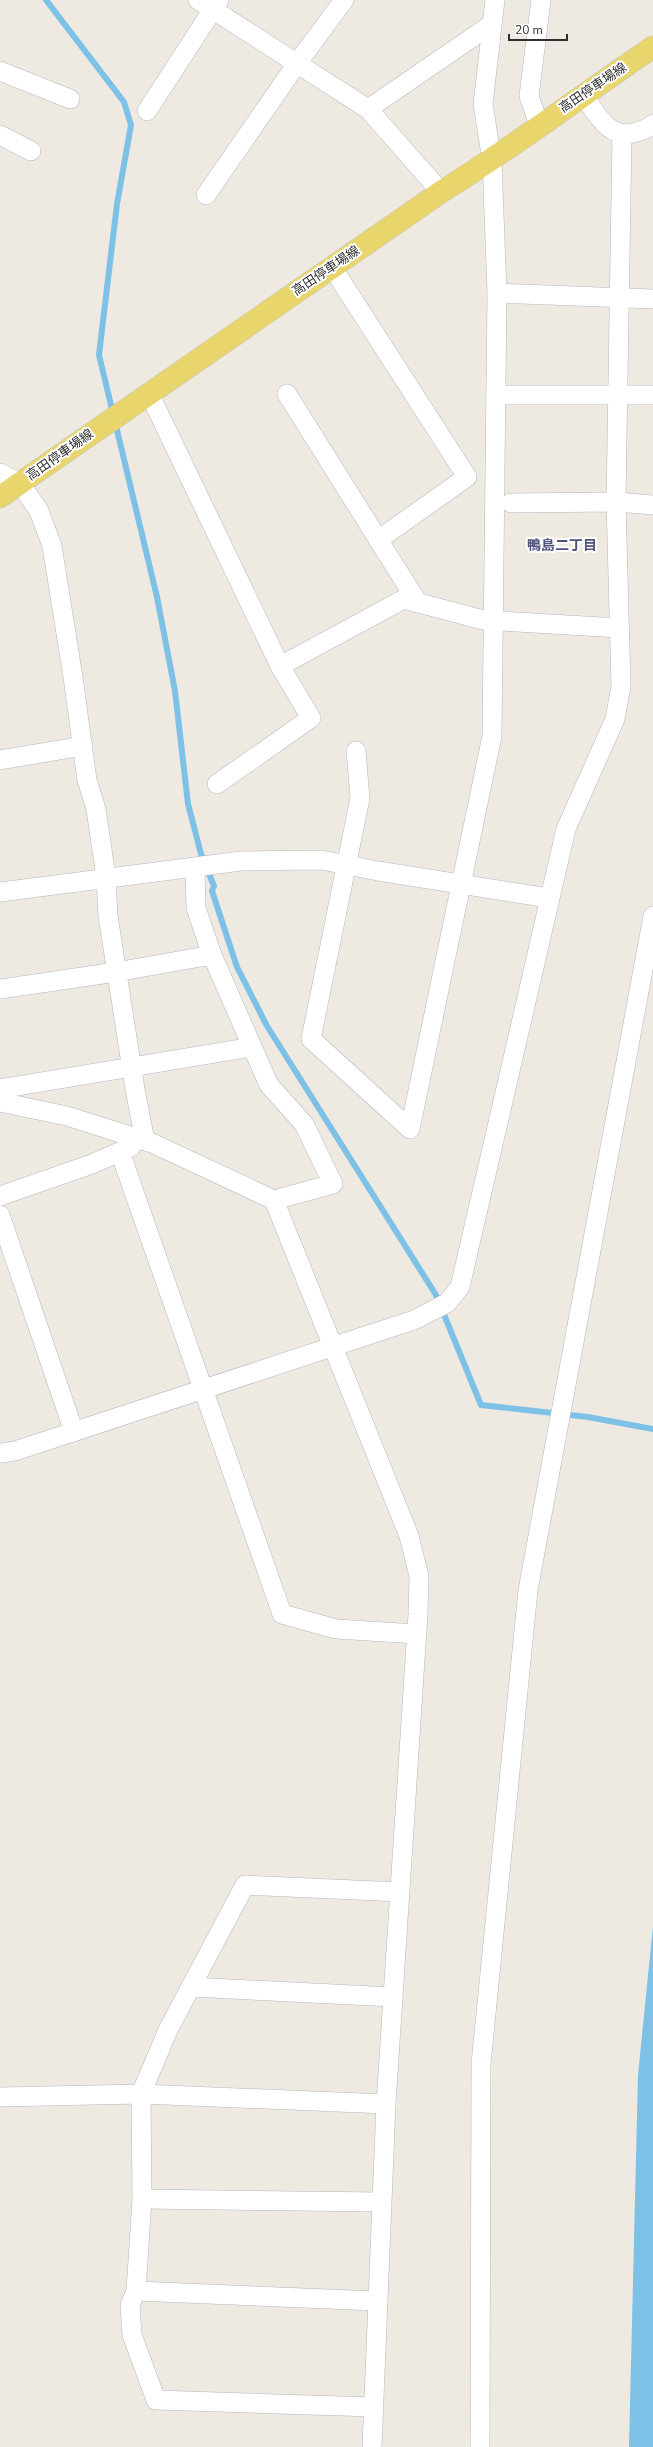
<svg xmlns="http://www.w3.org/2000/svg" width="653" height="2447" font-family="'Nunito Sans','Noto Sans JP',sans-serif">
<rect width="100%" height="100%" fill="#eeeae2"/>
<path fill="#7dc1e7" d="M653,1926V2447H629L638,2075Z"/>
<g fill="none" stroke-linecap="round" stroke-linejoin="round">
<path stroke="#7dc1e7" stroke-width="6" d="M46,0L124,102L131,125L117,204L99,355L157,597L175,691L188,804L201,854L214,886L212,891L237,967L267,1026L436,1295L481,1405L588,1417L653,1429"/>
<g stroke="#b5b6c0" stroke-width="20">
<g id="minor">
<path d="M198,0L368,109L441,192"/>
<path d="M495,0L483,104L492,161L497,293L653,299"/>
<path d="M0,71L70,99"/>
<path d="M583,95C597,114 609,141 637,132C643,130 648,129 653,124"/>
<path d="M368,109L492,24"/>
<path d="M147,111L219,0"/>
<path d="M539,125L529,96L541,0"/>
<path d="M0,135L31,151"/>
<path d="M206,195L298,62L344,0"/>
<path d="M332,267L467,477L378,540"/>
<path d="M149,393L280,666L404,599L483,620L619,628"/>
<path d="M287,394L418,603"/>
<path d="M496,395H653"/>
<path d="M0,473L19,483L28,495L39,511L52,546L73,677L87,780L96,809L106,877L108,916L135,1089L145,1141"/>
<path d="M511,503L616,502L653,505"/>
<path d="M356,751L360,798L311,1039L410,1129L492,736L497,293"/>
<path d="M0,760L83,746"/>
<path d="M217,784L311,718L280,666"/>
<path d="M0,892L241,861L322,860L378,871L549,898"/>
<path d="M212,955L269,1085L304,1124L333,1184L274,1200"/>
<path d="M0,989L116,972L212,955L196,908L195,868"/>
<path d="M0,1089L252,1047"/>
<path d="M0,1102L67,1116L152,1143L274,1200L409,1536L419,1576L418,1614L386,2104L372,2447"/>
<path d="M120,1152L282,1614L336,1629L417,1634"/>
<path d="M0,1196L92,1164L131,1147"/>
<path d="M0,1215L74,1432"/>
<path d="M0,1453L15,1451L414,1320L447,1303L460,1287L566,829L615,719L621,686L616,502L622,134"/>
<path d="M191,1987L393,1997"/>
<path d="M0,2097L141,2094L386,2104"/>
<path d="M142,2199L381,2202"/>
<path d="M136,2291L377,2301"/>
<path d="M373,2407L156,2400L132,2335L130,2305L136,2291L142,2199L141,2094L168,2030L245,1885L400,1892"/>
<path d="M480,2447L481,2064L528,1590L653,916"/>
</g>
</g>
<g stroke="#c9c9c9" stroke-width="23">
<path id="primary" d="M0,497L441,192C514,147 582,95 653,47"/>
</g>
<use href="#minor" stroke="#fff" stroke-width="19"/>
<use href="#primary" stroke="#e8d66d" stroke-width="22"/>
</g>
<g text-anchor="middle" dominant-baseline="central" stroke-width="4" stroke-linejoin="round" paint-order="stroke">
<g font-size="13" fill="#2e2e2e" stroke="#fff">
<text transform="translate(593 88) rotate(-34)">高田停車場線</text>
<text transform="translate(326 271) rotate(-34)">高田停車場線</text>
<text transform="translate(60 455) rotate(-35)">高田停車場線</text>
</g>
<g font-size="14" font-weight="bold" fill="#50547c" stroke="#fff">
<text x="562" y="545">鴨島二丁目</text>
</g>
</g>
<path d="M509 34v6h58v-6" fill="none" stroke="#2e2e2e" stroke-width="2"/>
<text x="515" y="34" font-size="12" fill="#2e2e2e" stroke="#ffffff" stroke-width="3" paint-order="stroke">20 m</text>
</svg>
